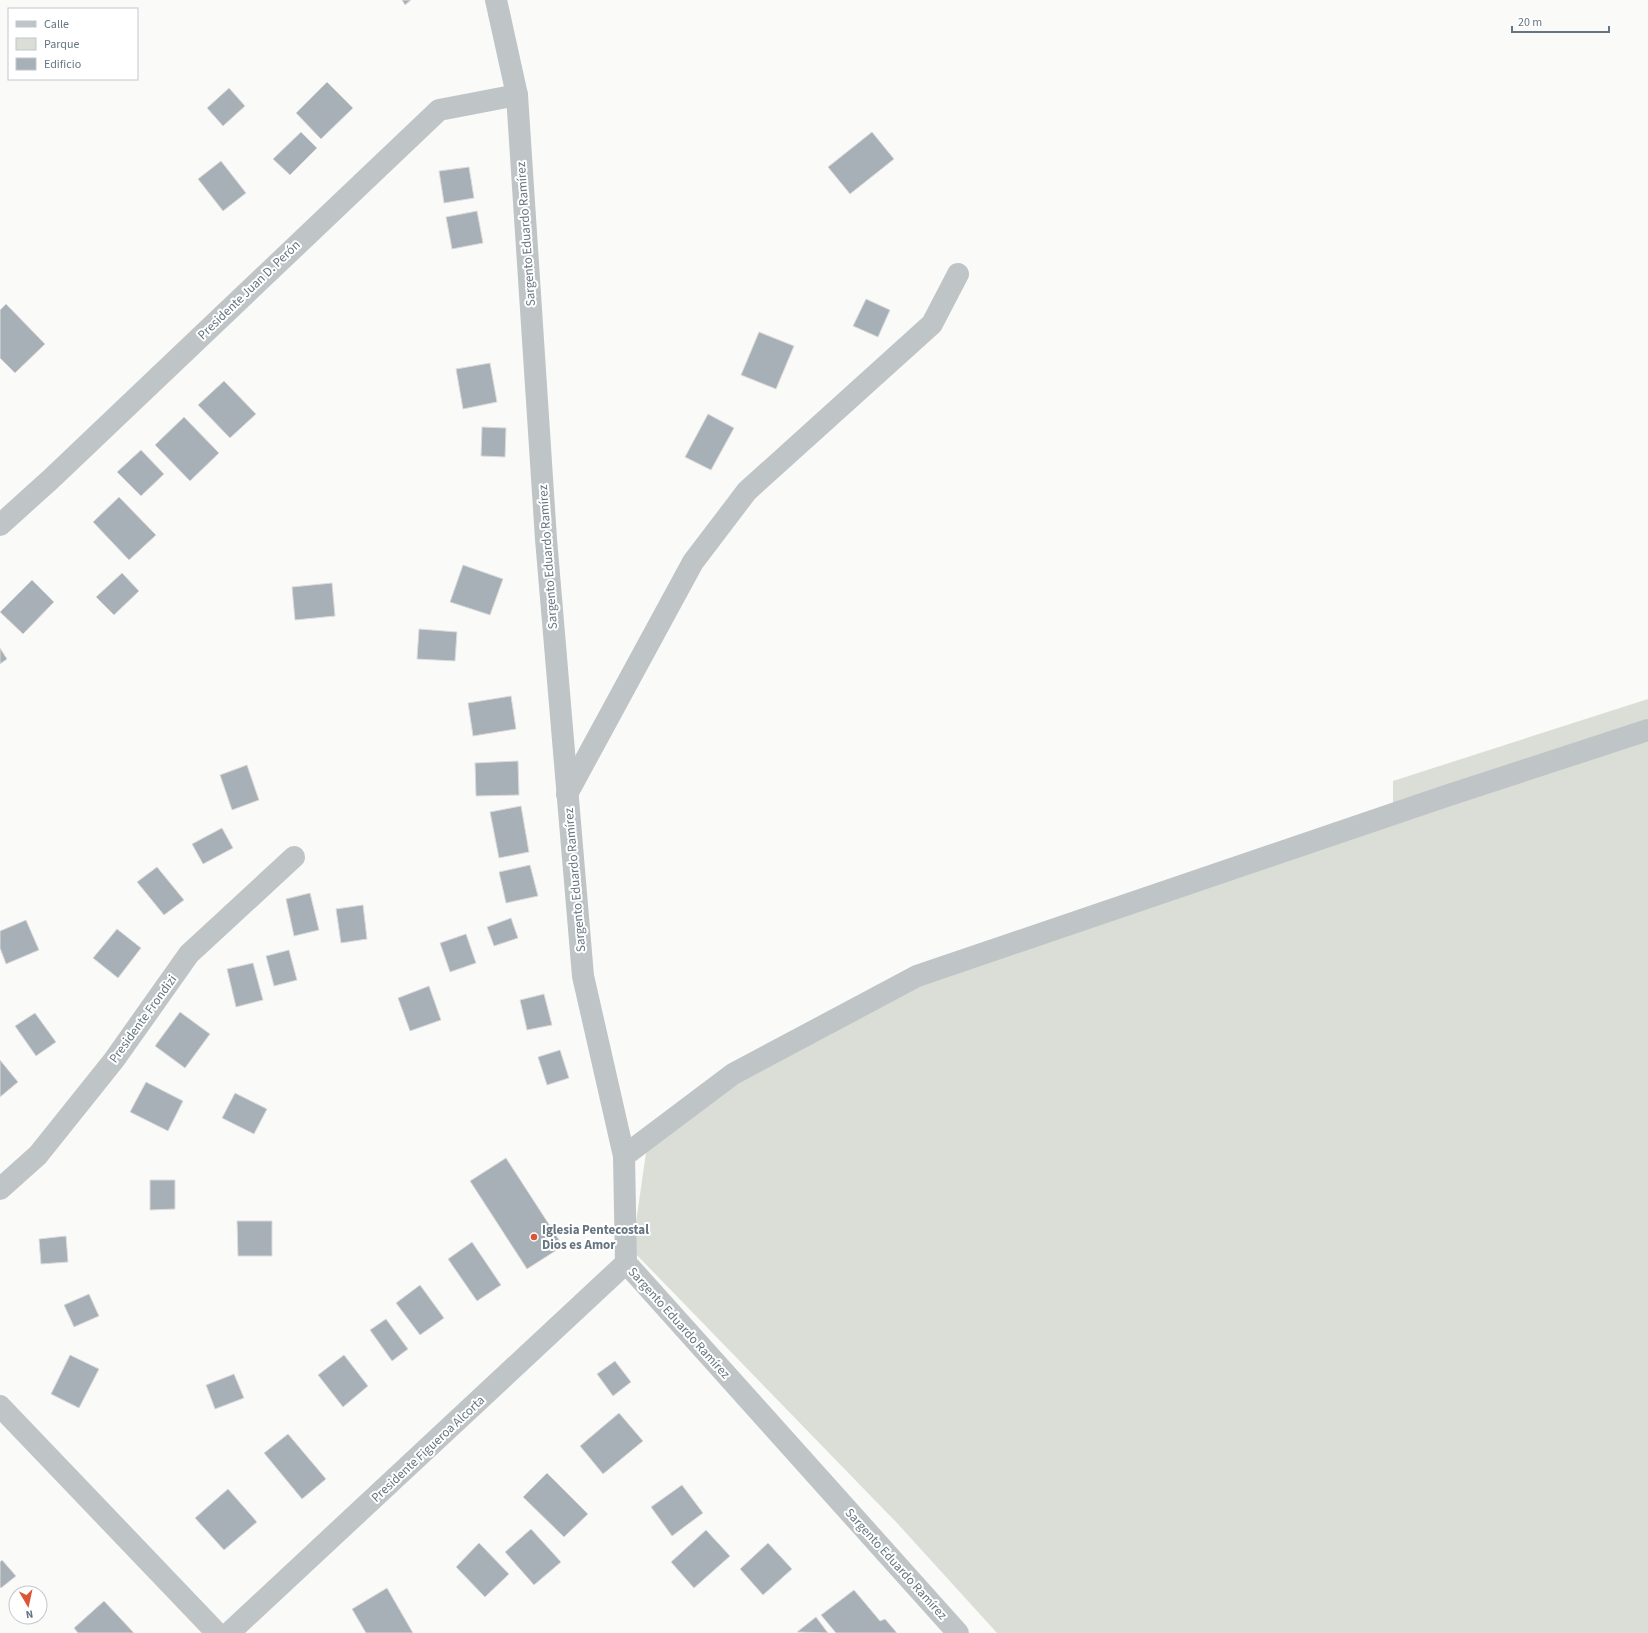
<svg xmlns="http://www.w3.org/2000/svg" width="1648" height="1633" font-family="'Source Sans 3',sans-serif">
<rect width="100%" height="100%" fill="#fafaf8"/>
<path fill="#daded7" d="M1648,699V1633H997L897,1523L632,1250L648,1139L841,1017L1086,921L1393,825V781Z"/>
<g fill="#a8b0b7" stroke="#dcdbda">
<path d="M402,0H411L405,5Z"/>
<path d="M327,82L353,108L321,139L296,113Z"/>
<path d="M229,88L245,106L223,126L207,108Z"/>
<path d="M301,132L317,148L290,175L273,159Z"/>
<path d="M872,132L894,159L850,194L828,167Z"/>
<path d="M221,161L246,193L223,211L198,179Z"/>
<path d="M469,167L474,198L444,203L439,171Z"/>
<path d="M477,211L483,243L452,249L446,217Z"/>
<path d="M866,299L890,310L878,337L853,326Z"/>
<path d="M6,304L45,344L15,373L0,358V310Z"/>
<path d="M759,332L794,346L776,389L741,375Z"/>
<path d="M490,363L497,402L463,409L456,369Z"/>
<path d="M224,381L256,414L230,438L198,405Z"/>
<path d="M708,414L734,428L711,470L685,457Z"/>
<path d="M184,417L219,453L190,481L155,445Z"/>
<path d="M482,427L506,428L505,457L481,456Z"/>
<path d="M141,450L164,474L141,496L117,472Z"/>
<path d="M119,497L156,535L129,560L93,522Z"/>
<path d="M463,565L503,579L490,615L450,602Z"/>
<path d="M122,573L139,591L114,615L96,597Z"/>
<path d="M32,580L54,602L23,634L0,612Z"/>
<path d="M332,583L335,616L295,620L292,587Z"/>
<path d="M419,629L457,632L455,661L417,659Z"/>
<path d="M0,648L7,659L0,664Z"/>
<path d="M511,696L516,729L473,736L468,703Z"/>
<path d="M518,761L519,795L476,796L475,763Z"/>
<path d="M247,765L259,800L232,810L220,775Z"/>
<path d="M521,806L529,852L499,858L490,812Z"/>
<path d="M222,828L233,848L203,864L192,844Z"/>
<path d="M530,865L538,896L506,903L499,872Z"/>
<path d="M157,867L184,900L164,915L137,882Z"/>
<path d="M310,893L319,930L294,936L286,899Z"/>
<path d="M363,905L367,939L341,943L336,909Z"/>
<path d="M511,918L518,938L494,946L487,927Z"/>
<path d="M26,920L39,950L6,964L0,948V931Z"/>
<path d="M117,929L141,948L118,978L93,958Z"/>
<path d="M466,934L476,963L450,972L440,943Z"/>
<path d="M289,950L297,980L274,986L266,956Z"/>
<path d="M253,963L263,1000L236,1007L227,969Z"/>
<path d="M429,986L441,1020L410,1031L398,998Z"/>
<path d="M544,994L552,1025L527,1030L520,1000Z"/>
<path d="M180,1012L210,1034L185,1068L155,1046Z"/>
<path d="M35,1013L56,1042L36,1056L15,1026Z"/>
<path d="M560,1050L569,1078L547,1085L538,1057Z"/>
<path d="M0,1060L18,1082L0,1097Z"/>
<path d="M146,1082L183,1101L168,1131L130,1112Z"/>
<path d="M235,1093L267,1109L254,1134L222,1118Z"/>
<path d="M506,1158L563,1246L527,1269L470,1181Z"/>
<path d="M150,1180H175V1209L150,1210Z"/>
<path d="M237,1221H272V1256H238Z"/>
<path d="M66,1236L68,1262L41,1264L39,1239Z"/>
<path d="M472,1242L501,1285L477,1301L448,1259Z"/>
<path d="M420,1285L444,1318L420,1335L396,1303Z"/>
<path d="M89,1294L99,1316L74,1327L64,1305Z"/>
<path d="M386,1319L408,1349L392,1361L370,1330Z"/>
<path d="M70,1355L99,1369L79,1408L51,1394Z"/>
<path d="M344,1355L368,1386L343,1407L318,1375Z"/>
<path d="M615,1361L631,1382L613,1396L597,1374Z"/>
<path d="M234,1374L244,1398L215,1409L206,1385Z"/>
<path d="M619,1413L643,1441L603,1474L580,1446Z"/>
<path d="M288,1434L326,1479L302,1499L264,1453Z"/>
<path d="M547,1473L588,1514L564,1537L523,1497Z"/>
<path d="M682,1485L703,1513L672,1536L651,1507Z"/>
<path d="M228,1489L257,1522L224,1550L195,1518Z"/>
<path d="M531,1529L561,1562L534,1585L505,1552Z"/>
<path d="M706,1530L730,1556L694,1588L671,1562Z"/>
<path d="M479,1543L509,1574L485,1597L456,1567Z"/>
<path d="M768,1543L792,1569L763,1595L740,1569Z"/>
<path d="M2,1560L16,1576L1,1588L0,1587V1562Z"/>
<path d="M387,1588L413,1633H366L352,1609Z"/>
<path d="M854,1590L880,1621L885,1619L897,1633H836L821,1615Z"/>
<path d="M104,1601L134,1633H78L74,1628Z"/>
<path d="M816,1617L828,1633L797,1632Z"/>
</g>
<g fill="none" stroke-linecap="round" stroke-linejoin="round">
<g stroke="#bfc4c7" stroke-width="22">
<path d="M496,0L517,95L546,539L583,976L624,1156L626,1263L958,1633"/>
<path d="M0,525L51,479L439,110L517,95"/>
<path d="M567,794L693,562L747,491L932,324L958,274"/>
<path d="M624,1156L733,1074L917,976L1446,796L1648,730"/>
<path d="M0,1189L38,1155L114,1060L189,954L294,857"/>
<path d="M0,1406L217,1633"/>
<path d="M229,1633L626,1263"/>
</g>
</g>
<circle fill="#db5636" stroke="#fff" stroke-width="1.5" cx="534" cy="1237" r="4"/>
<g text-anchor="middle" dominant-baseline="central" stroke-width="4" stroke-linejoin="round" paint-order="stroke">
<g font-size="13" fill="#667681" stroke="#fff">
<text transform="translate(526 234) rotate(-94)">Sargento Eduardo Ramírez</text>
<text transform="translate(249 290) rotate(-44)">Presidente Juan D. Perón</text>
<text transform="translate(548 557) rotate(-94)">Sargento Eduardo Ramírez</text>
<text transform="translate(575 880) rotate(-95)">Sargento Eduardo Ramírez</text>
<text transform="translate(143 1019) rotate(-54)">Presidente Frondizi</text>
<text transform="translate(679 1323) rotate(48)">Sargento Eduardo Ramírez</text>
<text transform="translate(428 1449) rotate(-43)">Presidente Figueroa Alcorta</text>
<text transform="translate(896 1564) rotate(48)">Sargento Eduardo Ramírez</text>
</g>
<g font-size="13" font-weight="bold" fill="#667681" stroke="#fff" text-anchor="start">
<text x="542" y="1230">Iglesia Pentecostal<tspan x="542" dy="15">Dios es Amor</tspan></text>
</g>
</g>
<rect x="8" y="8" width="130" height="72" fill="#ffffff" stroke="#c2c8cd"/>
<rect x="16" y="21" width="20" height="6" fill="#bfc4c7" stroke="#c2c8cd"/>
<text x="44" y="28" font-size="12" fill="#667681">Calle</text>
<rect x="16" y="38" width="20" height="12" fill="#daded7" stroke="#c2c8cd"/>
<text x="44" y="48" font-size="12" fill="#667681">Parque</text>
<rect x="16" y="58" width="20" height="12" fill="#a8b0b7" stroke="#c2c8cd"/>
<text x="44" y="68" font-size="12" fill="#667681">Edificio</text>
<g transform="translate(28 1605) rotate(171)"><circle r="19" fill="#ffffff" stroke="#c2c8cd"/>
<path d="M0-3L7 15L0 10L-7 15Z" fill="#db5636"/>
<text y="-6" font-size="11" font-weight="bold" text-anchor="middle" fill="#667681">N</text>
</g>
<path d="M1512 26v6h97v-6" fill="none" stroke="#667681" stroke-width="2"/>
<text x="1518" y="26" font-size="12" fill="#667681" stroke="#ffffff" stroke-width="3" paint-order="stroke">20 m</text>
</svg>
